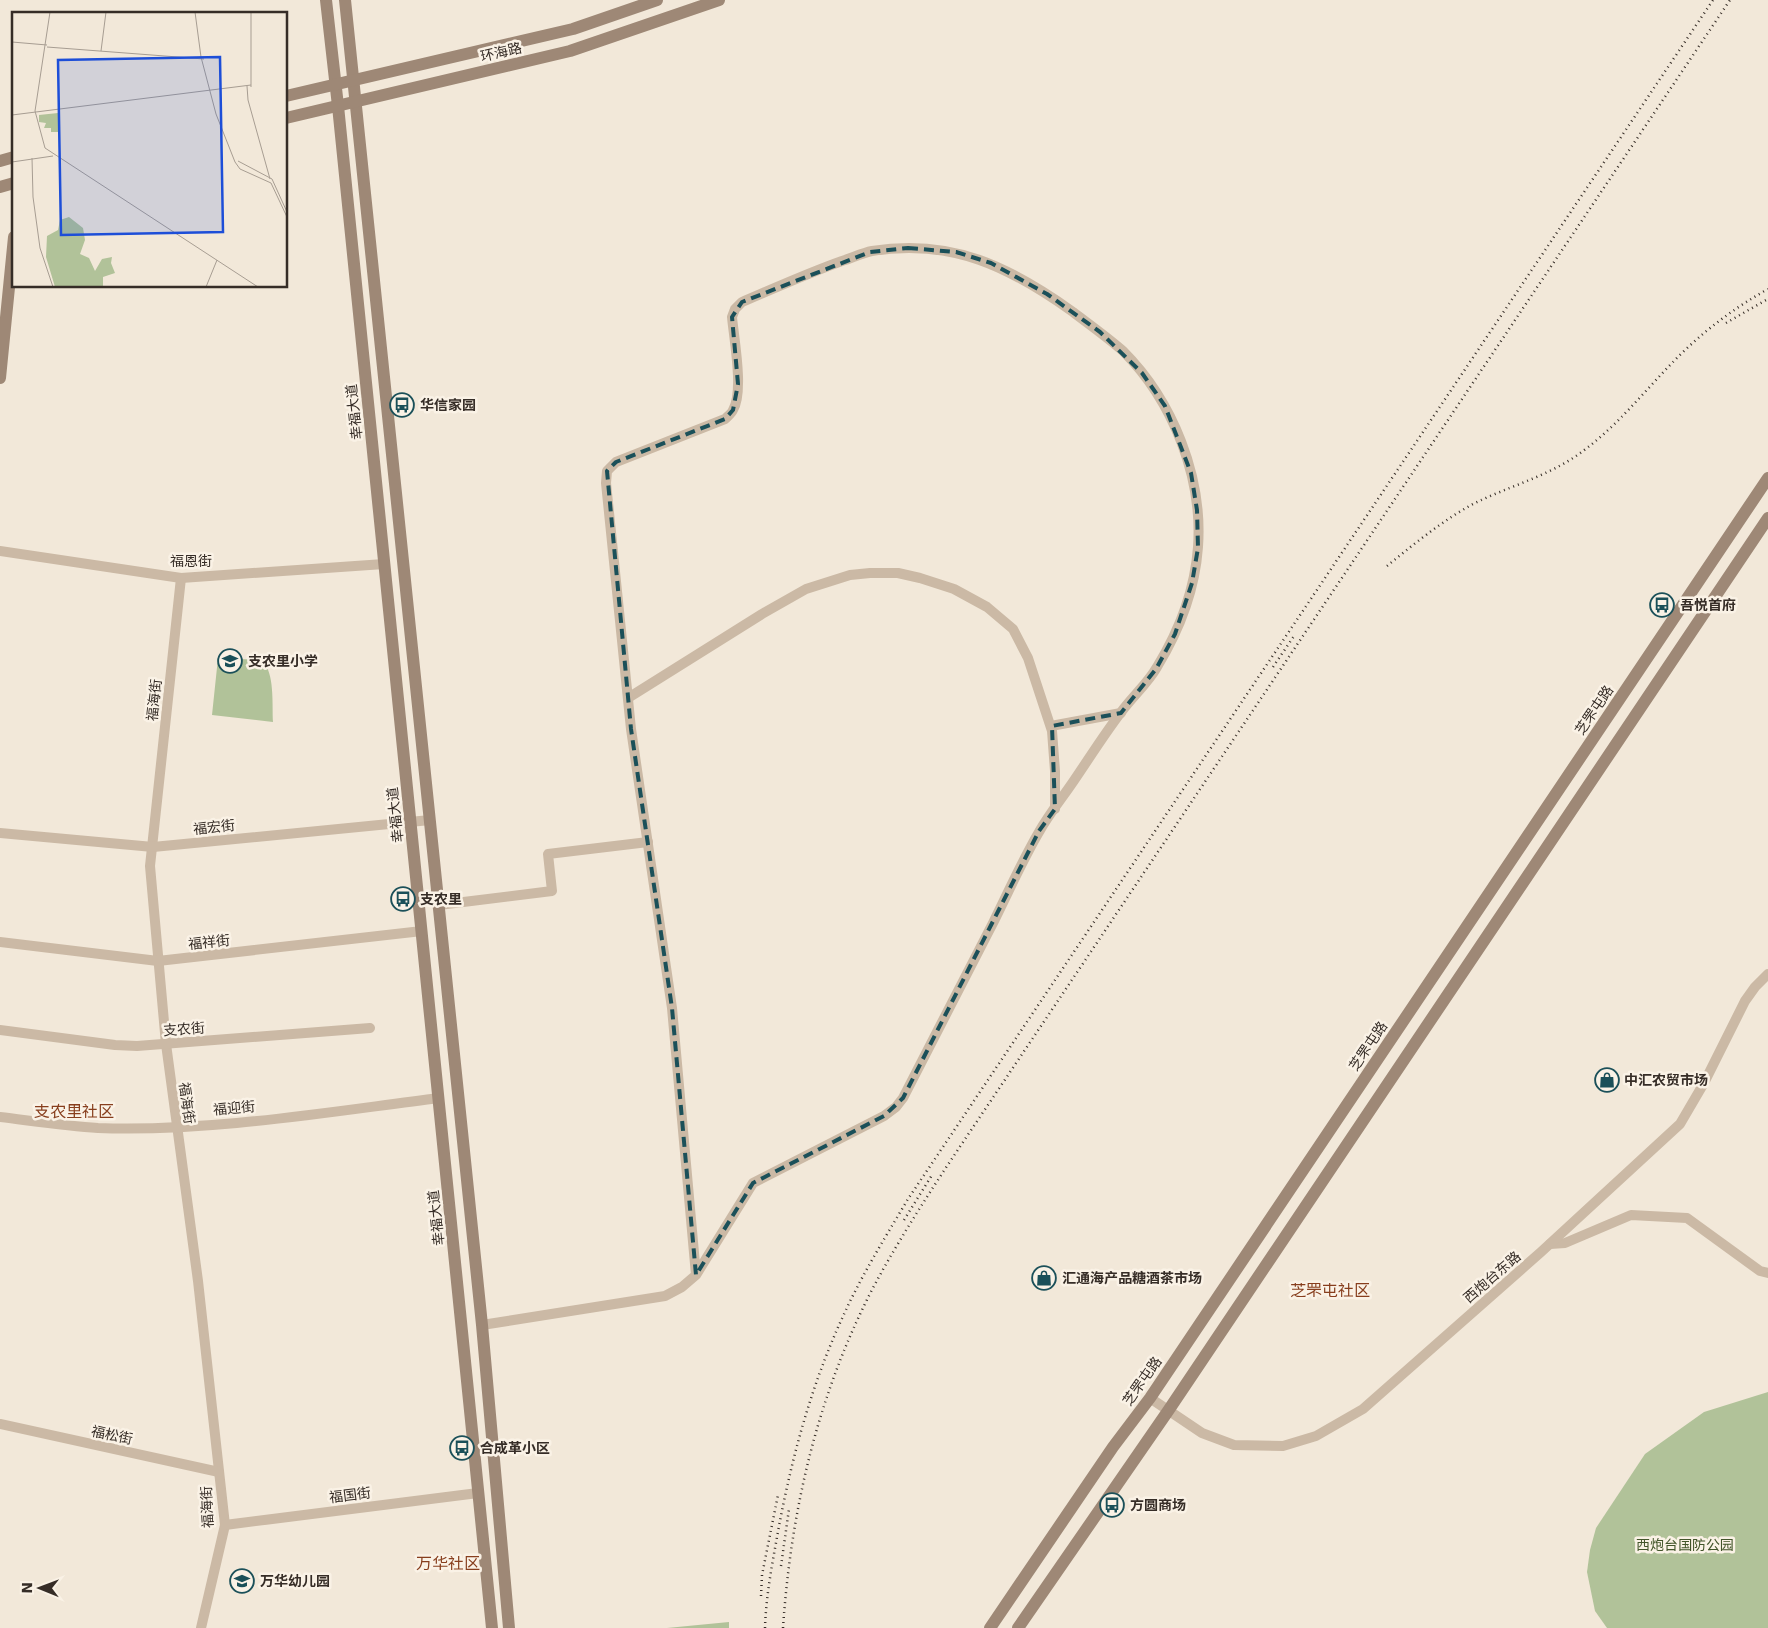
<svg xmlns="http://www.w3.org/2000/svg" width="1768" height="1628" font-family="'DejaVu Sans','Noto Sans SC',sans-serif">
<rect width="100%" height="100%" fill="#f2e8d9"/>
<g fill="#b1c299">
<path d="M218,658L262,660C275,673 272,704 273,722L212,715Z"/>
<path d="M1768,1392V1628H1607L1595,1611L1587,1572L1590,1550L1596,1528L1645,1454L1704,1412Z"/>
<path d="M729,1622V1628H667Z"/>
</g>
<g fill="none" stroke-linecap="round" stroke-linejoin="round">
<g stroke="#cbb9a5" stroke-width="10">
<path d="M0,551L181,578L384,564"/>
<path d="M181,578L150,866L166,1044L198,1281L225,1525L201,1628"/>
<path d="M628,698L762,614L806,589L850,575L870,573H898L920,578L954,589L987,607L1013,629L1028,658L1052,731L1055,771V809"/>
<path d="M1051,726L1121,713"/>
<path d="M0,833L153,847L430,820"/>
<path d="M439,905L552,891L548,854L648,842"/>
<path d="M0,942L158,961L422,931"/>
<path d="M0,1030L115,1045L137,1046L370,1028"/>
<path d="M0,1117C33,1121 66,1126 98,1128C211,1132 327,1112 439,1098"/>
<path d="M1550,1244L1565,1243L1631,1215L1687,1218L1760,1271L1768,1273"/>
<path d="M482,1325L665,1296L682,1287L696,1275L753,1183L884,1116L896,1107L903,1098C933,1040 963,981 993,923C1008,893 1022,861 1039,832C1049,814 1063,797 1075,779C1090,757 1105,733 1122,711C1133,696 1148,683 1157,667C1179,631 1195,589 1198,547C1203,477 1173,401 1123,351C1107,337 1090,325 1073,312C1010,267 952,238 872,251C862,253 852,258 842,261C808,273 775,288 742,302L735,309L732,317C734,339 744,392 733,410C732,413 728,416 725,419L616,462L607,471L606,483L631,729L672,1008L696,1275"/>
<path d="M1150,1398L1202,1433L1234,1445L1283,1446L1316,1436L1363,1409L1541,1252L1680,1124L1704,1083L1745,1001L1755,987L1768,974"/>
<path d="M0,1424L219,1472"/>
<path d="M225,1525L478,1493"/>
</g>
<g stroke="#9e8876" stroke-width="12">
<path d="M326,0L338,106L492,1628"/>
<path d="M345,0L482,1325L509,1628"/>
<path d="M286,96L573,29L657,0"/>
<path d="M286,118L570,51L719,0"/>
<path d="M0,161L14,157"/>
<path d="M0,187L14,183"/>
<path d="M0,378L14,237"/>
<path d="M990,1628L1113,1447L1150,1398L1768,478"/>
<path d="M1018,1628L1168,1411L1768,518"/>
</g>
<g stroke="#362d27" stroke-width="2.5" stroke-dasharray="1 4" stroke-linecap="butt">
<path d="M1726,323L1766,300"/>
<path d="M1387,566C1414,544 1442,521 1473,504C1509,486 1550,476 1583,451C1621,423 1649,385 1683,352C1709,327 1736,307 1768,289"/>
<path d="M1273,667L1294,636"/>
<path d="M904,1220L932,1175"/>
<path d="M781,1566L789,1509"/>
<path d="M761,1596L762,1575L778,1495"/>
<path d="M765,1628C766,1594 773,1560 779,1526C793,1452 813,1380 845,1312C863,1273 886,1236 908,1199L1713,0"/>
<path d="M783,1628C791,1509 818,1393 874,1286C897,1243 924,1201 951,1160L1730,0"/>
</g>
</g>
<path fill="none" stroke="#1b5059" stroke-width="4" stroke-dasharray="10 6" stroke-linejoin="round" d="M908,248L956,252L991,263L1047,294L1100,332L1142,373L1165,406L1191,473L1197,510L1198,548L1192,583L1175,634L1156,669L1121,713L1052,726L1055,809L1039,831L903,1098L884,1116L753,1183L696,1275L672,1008L631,729L607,471L616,462L725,419L733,410L738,384L732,317L742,302L870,252Z"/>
<defs>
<g id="bus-ring" transform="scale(1.25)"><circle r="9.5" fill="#faf2e6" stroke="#1b5059" stroke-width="1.5"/><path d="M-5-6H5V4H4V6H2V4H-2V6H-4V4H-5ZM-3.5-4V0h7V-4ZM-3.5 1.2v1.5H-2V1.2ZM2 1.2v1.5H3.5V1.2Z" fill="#1b5059"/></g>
<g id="school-ring" transform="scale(1.25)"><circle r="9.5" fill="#faf2e6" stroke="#1b5059" stroke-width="1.5"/><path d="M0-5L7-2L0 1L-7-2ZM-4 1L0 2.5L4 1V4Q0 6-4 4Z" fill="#1b5059"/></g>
<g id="shop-ring" transform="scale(1.25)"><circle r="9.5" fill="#faf2e6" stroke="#1b5059" stroke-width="1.5"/><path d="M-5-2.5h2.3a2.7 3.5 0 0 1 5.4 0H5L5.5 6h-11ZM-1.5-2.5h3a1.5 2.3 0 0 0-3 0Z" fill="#1b5059"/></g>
</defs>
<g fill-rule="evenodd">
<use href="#bus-ring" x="402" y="405"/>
<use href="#bus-ring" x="1662" y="605"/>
<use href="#school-ring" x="230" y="661"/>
<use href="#bus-ring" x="403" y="899"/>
<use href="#shop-ring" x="1607" y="1080"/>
<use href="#shop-ring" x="1044" y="1278"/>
<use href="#bus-ring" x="462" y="1448"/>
<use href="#bus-ring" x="1112" y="1505"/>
<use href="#school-ring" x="242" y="1581"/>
</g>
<g text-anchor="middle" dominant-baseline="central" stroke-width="5" stroke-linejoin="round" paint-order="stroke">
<g font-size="14" fill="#362d27" stroke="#faf2e6">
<text transform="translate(501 52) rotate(-13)">环海路</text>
<text transform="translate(354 412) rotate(-96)">幸福大道</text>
<text x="191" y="561">福恩街</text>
<text transform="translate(154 700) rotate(-84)">福海街</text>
<text transform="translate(1594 710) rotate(-56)">芝罘屯路</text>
<text transform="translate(395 815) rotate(-96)">幸福大道</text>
<text transform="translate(214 827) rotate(-6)">福宏街</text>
<text transform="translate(209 942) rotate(-6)">福祥街</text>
<text transform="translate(184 1029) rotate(-4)">支农街</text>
<text transform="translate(1368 1046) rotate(-56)">芝罘屯路</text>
<text transform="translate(187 1103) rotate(82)">福海街</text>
<text transform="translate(234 1108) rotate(-5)">福迎街</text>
<text transform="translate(436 1218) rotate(-96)">幸福大道</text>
<text transform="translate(1492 1277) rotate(-41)">西炮台东路</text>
<text transform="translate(1142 1381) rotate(-55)">芝罘屯路</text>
<text transform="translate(112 1435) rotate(12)">福松街</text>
<text transform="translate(350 1495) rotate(-7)">福国街</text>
<text transform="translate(207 1507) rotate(-93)">福海街</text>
</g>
<g font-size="14" font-weight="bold" fill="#362d27" stroke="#faf2e6" text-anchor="start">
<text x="420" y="405">华信家园</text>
<text x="1680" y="605">吾悦首府</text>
<text x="248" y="661">支农里小学</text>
<text x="420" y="899">支农里</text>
<text x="1624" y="1080">中汇农贸市场</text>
<text x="1062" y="1278">汇通海产品糖酒茶市场</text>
<text x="480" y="1448">合成革小区</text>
<text x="1130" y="1505">方圆商场</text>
<text x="260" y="1581">万华幼儿园</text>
</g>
<g font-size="14" fill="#42552a" stroke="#faf2e6">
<text x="1685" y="1545">西炮台国防公园</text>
</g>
<g font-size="16" fill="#873e1d" stroke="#faf2e6">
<text x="74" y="1111">支农里社区</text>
<text x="1330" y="1290">芝罘屯社区</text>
<text x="448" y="1563">万华社区</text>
</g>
</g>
<g transform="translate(12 12)">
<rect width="275" height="275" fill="#f2e8d9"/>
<path d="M46,101L48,120H39V116H32L34,111L27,110V103ZM57,205L71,216L73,228L68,242L77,246L83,259L90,247L100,245L99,251L103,261L91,265V275H43L34,245L35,224L46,218L48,208Z" fill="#b1c299"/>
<path fill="none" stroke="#a79d92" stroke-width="1" d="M38,0L23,99L33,136L246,275M183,0L189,45L204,102L223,150L228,157L259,171L275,205M239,0V75M0,30L35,33M35,35L192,47M89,39L94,0M235,74L236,88L258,167M0,103L239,73M20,146L21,185L28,236L41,275M226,149L260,167L275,200M0,150L41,144M194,275L205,248"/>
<path fill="#1d4ed8" fill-opacity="0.15" stroke="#1d4ed8" stroke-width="2.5" d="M208,45L211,220L49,223L46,48Z"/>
<rect width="275" height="275" fill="none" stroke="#362d27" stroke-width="2.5"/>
</g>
<g transform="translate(40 1588) rotate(271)" stroke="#faf2e6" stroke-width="4" paint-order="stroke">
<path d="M0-4L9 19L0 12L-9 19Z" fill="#362d27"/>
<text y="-8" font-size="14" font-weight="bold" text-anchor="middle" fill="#362d27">N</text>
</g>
</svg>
